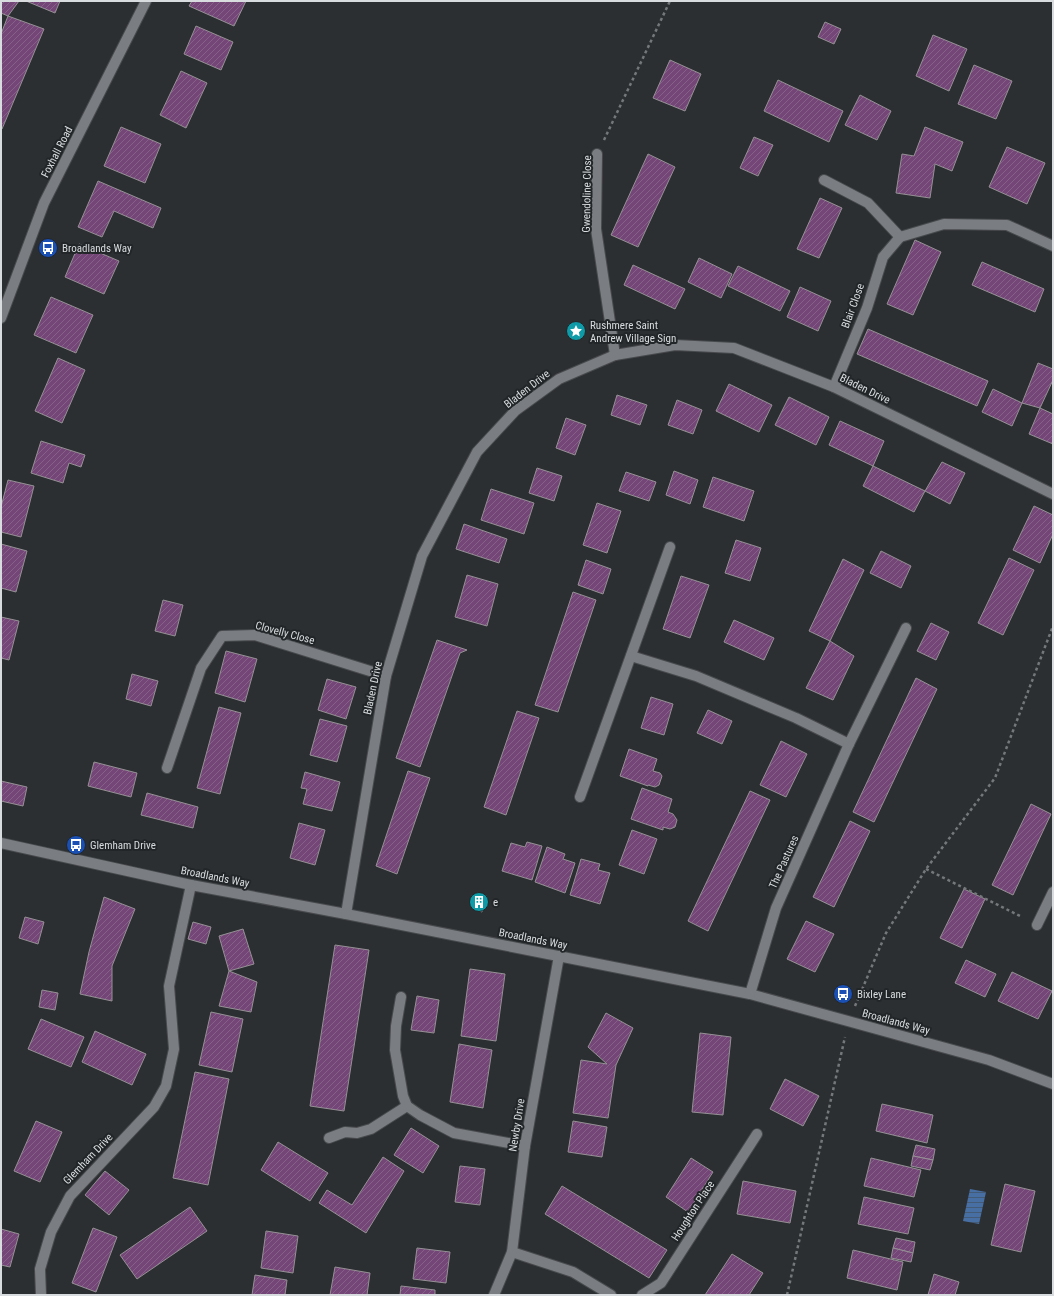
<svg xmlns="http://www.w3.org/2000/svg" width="1054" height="1296" font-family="'Roboto Condensed',sans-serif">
<defs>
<pattern id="water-rules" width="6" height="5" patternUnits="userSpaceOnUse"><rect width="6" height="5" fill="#476fa4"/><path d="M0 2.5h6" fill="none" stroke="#445b78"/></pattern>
<pattern id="building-hatch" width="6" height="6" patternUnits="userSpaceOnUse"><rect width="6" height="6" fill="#744677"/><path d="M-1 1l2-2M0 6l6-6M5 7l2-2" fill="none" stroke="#87608a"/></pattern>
</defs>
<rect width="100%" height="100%" fill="#2c2f32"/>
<path fill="url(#water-rules)" d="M970,1189L986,1192L979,1224L963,1221Z"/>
<g fill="url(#building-hatch)" stroke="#959195">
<path d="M1,1H19L8,16L1,13Z"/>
<path d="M26,1H60L55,13Z"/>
<path d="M192,1H246L234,26L189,6Z"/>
<path d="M8,16L44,29L2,129H1V34Z"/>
<path d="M825,22L841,29L834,44L818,37Z"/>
<path d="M196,26L233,42L221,70L184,54Z"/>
<path d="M933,35L967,49L949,91L916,76Z"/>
<path d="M670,60L701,74L685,111L653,98Z"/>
<path d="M974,65L1012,81L996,119L958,104Z"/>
<path d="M181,71L207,83L186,128L160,115Z"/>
<path d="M778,80L843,111L829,142L764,111Z"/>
<path d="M860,95L891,111L877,140L845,125Z"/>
<path d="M121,127L161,144L145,183L104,166Z"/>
<path d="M925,127L963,142L952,171L935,164L930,198L896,193L902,154L914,156Z"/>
<path d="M754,137L773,145L758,176L740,168Z"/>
<path d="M1007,147L1045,163L1027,204L989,187Z"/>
<path d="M648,154L675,167L638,247L611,235Z"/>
<path d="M98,181L161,208L153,228L114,211L102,237L78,227Z"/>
<path d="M820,198L842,208L819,258L797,249Z"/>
<path d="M915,240L941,252L913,315L887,304Z"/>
<path d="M79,244L119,261L104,294L65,277Z"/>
<path d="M699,258L732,274L721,298L688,282Z"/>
<path d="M982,262L1044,289L1035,312L972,285Z"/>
<path d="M633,265L685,289L675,309L624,285Z"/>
<path d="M738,266L790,291L780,311L728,286Z"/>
<path d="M800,287L831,301L818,331L787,317Z"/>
<path d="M51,297L93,315L76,353L34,335Z"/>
<path d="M868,329L988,381L977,406L857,354Z"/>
<path d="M58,358L85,370L62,423L35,411Z"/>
<path d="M1038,363L1053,369V380L1040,408L1022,403Z"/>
<path d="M729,384L772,405L759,432L716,411Z"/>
<path d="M993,389L1022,403L1012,426L982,412Z"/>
<path d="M617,395L647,405L640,425L611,415Z"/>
<path d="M789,397L829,417L816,445L775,425Z"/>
<path d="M677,400L702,410L693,434L668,425Z"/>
<path d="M1040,408L1053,414V444L1029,434Z"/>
<path d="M566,418L586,425L575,455L556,448Z"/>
<path d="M840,421L884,441L873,466L829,445Z"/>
<path d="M41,441L85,455L81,467L69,463L63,483L31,473Z"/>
<path d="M942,462L965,473L950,504L925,491Z"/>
<path d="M873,466L925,491L914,512L863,486Z"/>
<path d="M537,468L562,476L554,501L529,493Z"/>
<path d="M674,471L698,480L690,504L666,495Z"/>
<path d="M626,472L656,482L649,501L619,491Z"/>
<path d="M713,477L754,491L744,521L703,507Z"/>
<path d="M8,480L34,486L21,537L1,532V507Z"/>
<path d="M491,489L534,503L524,534L481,520Z"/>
<path d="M597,503L621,511L607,553L583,545Z"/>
<path d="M1034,506L1053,515V534L1040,563L1013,550Z"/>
<path d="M464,524L507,539L499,563L456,549Z"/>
<path d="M736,540L761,548L750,581L725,573Z"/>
<path d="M1,544L27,551L16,592L1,588Z"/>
<path d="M881,551L911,566L901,588L870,573Z"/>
<path d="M1009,558L1034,570L1003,635L978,623Z"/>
<path d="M843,559L864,570L830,641L809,631Z"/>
<path d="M586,560L611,569L603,594L578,585Z"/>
<path d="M467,575L498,584L487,626L455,617Z"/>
<path d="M681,576L709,585L690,638L663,629Z"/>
<path d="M573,592L596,600L558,712L535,705Z"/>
<path d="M163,600L183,605L175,636L155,631Z"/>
<path d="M1,617L19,621L9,660L1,658Z"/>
<path d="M734,620L774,638L764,660L724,642Z"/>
<path d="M931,623L949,632L936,660L917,651Z"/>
<path d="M437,640L467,650L460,653L420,767L396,758Z"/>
<path d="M830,641L854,656L833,700L806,688Z"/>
<path d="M226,651L257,659L245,702L215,693Z"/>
<path d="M132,674L158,681L151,706L126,699Z"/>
<path d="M916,678L937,689L874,822L853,812Z"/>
<path d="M327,679L356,687L346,719L318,710Z"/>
<path d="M651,697L673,704L664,735L641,728Z"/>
<path d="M219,707L241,713L220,794L197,788Z"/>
<path d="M708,710L732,721L722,744L697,733Z"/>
<path d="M517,711L539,718L506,815L484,807Z"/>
<path d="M320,719L347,726L337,762L310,755Z"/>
<path d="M781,741L807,754L786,797L760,785Z"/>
<path d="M629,749L657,759L653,771L660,773L662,776L659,785L655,787L648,785V786L620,776Z"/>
<path d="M94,762L137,773L131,797L88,786Z"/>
<path d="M408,771L430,778L397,874L376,866Z"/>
<path d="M305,772L340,782L332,811L303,804L307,789L301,788Z"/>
<path d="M1,781L27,787L23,806L1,801Z"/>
<path d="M642,788L672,799L668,812L673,814L677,820L675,827L670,829L663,827V830L631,819Z"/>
<path d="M750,791L770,800L708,931L688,921Z"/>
<path d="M147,793L198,807L193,828L141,815Z"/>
<path d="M1031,804L1051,814L1013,895L992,885Z"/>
<path d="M850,821L870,831L834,907L813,897Z"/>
<path d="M299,823L325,830L315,865L290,858Z"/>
<path d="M632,830L657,839L644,874L619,865Z"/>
<path d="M527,842L542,846L532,880L502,871L511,843L525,847Z"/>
<path d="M547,847L565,854L563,859L575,863L565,893L535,882Z"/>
<path d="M581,859L600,864L598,870L610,873L600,904L570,895Z"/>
<path d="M964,889L985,899L962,948L940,938Z"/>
<path d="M477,893L487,897L482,912L472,908Z"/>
<path d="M104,897L135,909L112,966V1001L80,994L89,952Z"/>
<path d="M25,917L44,922L38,944L19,938Z"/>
<path d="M806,921L834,934L815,972L787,959Z"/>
<path d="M193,922L211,927L206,944L188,939Z"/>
<path d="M243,929L254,964L229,971L219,936Z"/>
<path d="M335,945L369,950L344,1111L310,1106Z"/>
<path d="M966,960L996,974L985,997L955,983Z"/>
<path d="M470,969L505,974L496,1041L461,1036Z"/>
<path d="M229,971L257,982L251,1012L219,1006Z"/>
<path d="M1012,972L1052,991L1038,1019L998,1001Z"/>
<path d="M42,990L58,993L55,1010L39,1007Z"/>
<path d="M417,996L439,1000L434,1033L411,1030Z"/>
<path d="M211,1012L243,1019L232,1072L199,1065Z"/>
<path d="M606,1013L633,1028L616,1065L608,1118L573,1113L581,1060L607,1064L588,1047Z"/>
<path d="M41,1019L84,1037L71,1067L28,1049Z"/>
<path d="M95,1031L146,1054L132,1085L82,1062Z"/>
<path d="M700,1033L731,1037L723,1115L692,1112Z"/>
<path d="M459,1044L492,1050L483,1108L450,1102Z"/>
<path d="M195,1072L229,1079L208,1185L173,1178Z"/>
<path d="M785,1079L819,1096L803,1126L770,1109Z"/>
<path d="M882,1104L933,1115L927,1143L876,1131Z"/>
<path d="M36,1121L62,1132L40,1182L14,1171Z"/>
<path d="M573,1121L607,1127L602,1157L568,1152Z"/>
<path d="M411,1128L439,1146L423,1173L394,1155Z"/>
<path d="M278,1142L328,1173L310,1201L261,1170Z"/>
<path d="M916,1145L935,1149L933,1160L913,1156Z"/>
<path d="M913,1156L933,1160L930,1170L911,1166Z"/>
<path d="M383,1157L404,1171L366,1233L319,1203L327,1190L352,1205Z"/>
<path d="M691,1158L713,1172L688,1212L666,1197Z"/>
<path d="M871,1158L921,1170L914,1197L864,1186Z"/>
<path d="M460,1166L485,1169L480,1205L455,1202Z"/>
<path d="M105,1171L129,1190L109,1215L85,1195Z"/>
<path d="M743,1181L796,1191L790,1223L737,1214Z"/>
<path d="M1005,1184L1035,1191L1021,1252L991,1245Z"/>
<path d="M562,1186L667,1250L649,1278L545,1214Z"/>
<path d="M864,1197L914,1208L908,1234L858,1224Z"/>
<path d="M190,1207L207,1231L137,1279L120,1255Z"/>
<path d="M93,1228L117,1237L96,1292L72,1283Z"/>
<path d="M1,1229L19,1234L10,1267L1,1265Z"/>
<path d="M266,1231L298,1236L293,1273L261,1268Z"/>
<path d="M896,1238L915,1242L913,1253L893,1248Z"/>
<path d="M417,1248L450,1252L446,1283L413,1279Z"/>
<path d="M893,1248L913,1253L911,1262L891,1258Z"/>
<path d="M853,1250L903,1262L897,1290L847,1278Z"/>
<path d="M732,1254L763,1273L749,1295H705Z"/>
<path d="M335,1267L370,1273L367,1295H330Z"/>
<path d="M934,1274L959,1282L955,1295H928Z"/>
<path d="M255,1275L287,1280L285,1295H252Z"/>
<path d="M401,1286L435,1290V1295H400Z"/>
</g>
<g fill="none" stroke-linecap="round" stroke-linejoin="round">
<g stroke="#484a4d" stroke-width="12">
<g id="minor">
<path d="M597,154L596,229L615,355"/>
<path d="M824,180L868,203L900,237L944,224L1007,225L1053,246"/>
<path d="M834,387L867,308L883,257L900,237"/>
<path d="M631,656L696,676L796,718L849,744"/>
<path d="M167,768L201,668L222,636L255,635L386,676"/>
<path d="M580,797L670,547"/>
<path d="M1,843L191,885L346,914L750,994L989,1060L1053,1084"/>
<path d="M346,914L386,676L422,556L477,452L515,411L559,379L615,355L675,345L734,348L834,387L1053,494"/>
<path d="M1037,925L1053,892"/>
<path d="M750,994L776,908L849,744L906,628"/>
<path d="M401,997L396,1026L395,1050L403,1096L407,1106L420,1115L454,1133L525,1146"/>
<path d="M329,1138L345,1132L357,1133L371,1129L407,1106"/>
<path d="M512,1252L573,1272L611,1295"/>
<path d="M41,1295L40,1269L51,1232L70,1196L154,1107L166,1086L174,1049L169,986L191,885"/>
<path d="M494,1295L512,1252L525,1146L559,956"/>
<path d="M642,1295L661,1283L757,1134"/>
</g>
</g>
<g stroke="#484a4d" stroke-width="12">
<path id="tertiary" d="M1,318L44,203L146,1"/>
</g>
<g stroke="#75787b" stroke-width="2.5" stroke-dasharray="3 3" stroke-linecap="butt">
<path d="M604,140L670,1"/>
<path d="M926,869L1022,917"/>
<path d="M855,1006L886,933L926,869L995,778L1053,626"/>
<path d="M787,1295L845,1037"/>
</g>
<use href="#minor" stroke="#7a7e82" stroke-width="10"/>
<use href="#tertiary" stroke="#7a7e82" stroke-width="10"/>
</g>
<defs>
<g id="bus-disc" transform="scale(1)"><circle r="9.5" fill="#1a4fb4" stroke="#222628"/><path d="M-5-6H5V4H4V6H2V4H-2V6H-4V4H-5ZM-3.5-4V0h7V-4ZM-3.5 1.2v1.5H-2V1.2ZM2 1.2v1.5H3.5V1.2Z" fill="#fff"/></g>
<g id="sight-disc" transform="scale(1)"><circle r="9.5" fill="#0f9aa8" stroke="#222628"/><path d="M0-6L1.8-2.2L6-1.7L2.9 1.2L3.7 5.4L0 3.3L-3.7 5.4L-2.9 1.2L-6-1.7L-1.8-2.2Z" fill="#fff"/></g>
<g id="building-disc" transform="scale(1)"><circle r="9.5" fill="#0f9aa8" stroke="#222628"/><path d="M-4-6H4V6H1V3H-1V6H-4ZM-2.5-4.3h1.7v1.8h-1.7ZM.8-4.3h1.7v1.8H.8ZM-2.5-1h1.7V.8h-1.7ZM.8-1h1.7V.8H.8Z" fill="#fff"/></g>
</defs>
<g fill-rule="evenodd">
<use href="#bus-disc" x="48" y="248"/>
<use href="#sight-disc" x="576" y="331"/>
<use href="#bus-disc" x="76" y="845"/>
<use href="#building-disc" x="479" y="902"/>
<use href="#bus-disc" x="843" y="994"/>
</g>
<g text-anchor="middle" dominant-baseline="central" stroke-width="4" stroke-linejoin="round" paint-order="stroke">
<g font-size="11" fill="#d9dcde" stroke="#222628">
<text transform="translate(57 152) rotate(-63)">Foxhall Road</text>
<text transform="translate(587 194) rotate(-89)">Gwendoline Close</text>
<text transform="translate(853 306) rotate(-70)">Blair Close</text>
<text transform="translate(527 389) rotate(-38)">Bladen Drive</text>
<text transform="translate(865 389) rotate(26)">Bladen Drive</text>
<text transform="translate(285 633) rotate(15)">Clovelly Close</text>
<text transform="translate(373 688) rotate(-78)">Bladen Drive</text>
<text transform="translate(784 862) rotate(-66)">The Pastures</text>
<text transform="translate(215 877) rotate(11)">Broadlands Way</text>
<text transform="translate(533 939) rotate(11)">Broadlands Way</text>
<text transform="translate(896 1022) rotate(15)">Broadlands Way</text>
<text transform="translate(517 1125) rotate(-81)">Newby Drive</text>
<text transform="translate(88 1159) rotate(-46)">Glemham Drive</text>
<text transform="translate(693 1211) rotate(-57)">Houghton Place</text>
</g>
<g font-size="11" fill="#d9dcde" stroke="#222628" text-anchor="start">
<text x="62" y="248">Broadlands Way</text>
<text x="590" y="325">Rushmere Saint<tspan x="590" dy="13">Andrew Village Sign</tspan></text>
<text x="90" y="845">Glemham Drive</text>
<text x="493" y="902">e</text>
<text x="857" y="994">Bixley Lane</text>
</g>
</g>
<rect width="1054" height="1296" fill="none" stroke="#d9dcde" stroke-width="4"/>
</svg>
